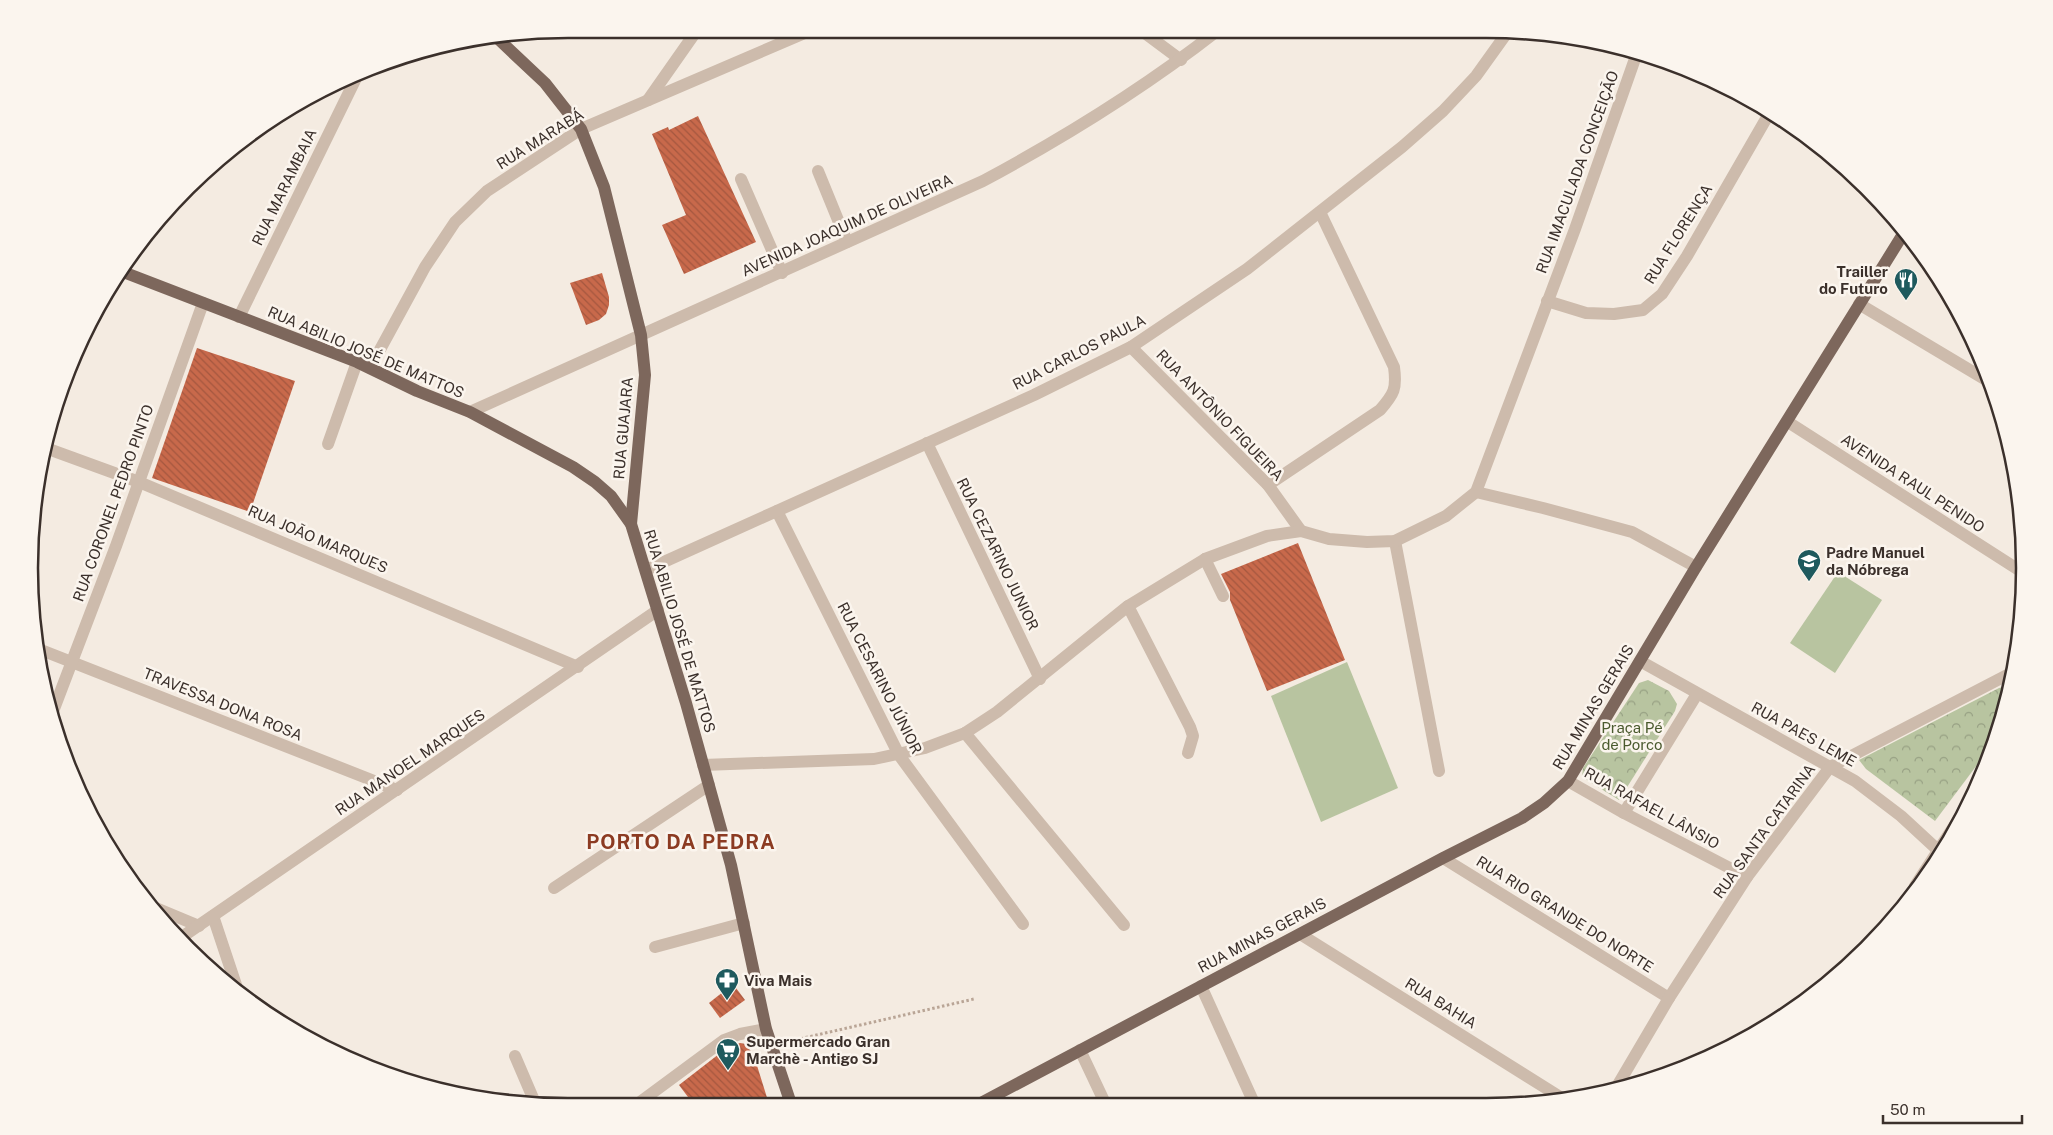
<svg xmlns="http://www.w3.org/2000/svg" width="2053" height="1135" font-family="'Public Sans',sans-serif">
<defs>
<pattern id="forest-crowns" width="20" height="18" patternUnits="userSpaceOnUse" patternTransform="scale(1.25)"><rect width="20" height="18" fill="#b8c4a0"/><path d="M2 6a3 3 0 1 1 6 0M12 15a3 3 0 1 1 6 0" fill="none" stroke="#97a083"/></pattern>
<pattern id="building-back-hatch" width="6" height="6" patternUnits="userSpaceOnUse" patternTransform="scale(1.25)"><rect width="6" height="6" fill="#c8694b"/><path d="M-1 5l2 2M0 0l6 6M5-1l2 2" fill="none" stroke="#a4573f"/></pattern>
</defs>
<rect width="100%" height="100%" fill="#f4ebe1"/>
<g fill="#b8c4a0">
<path d="M1838,572L1882,600L1835,673L1790,643Z"/>
<path d="M1347,662L1398,788L1321,822L1271,696Z"/>
</g>
<g fill="url(#forest-crowns)">
<path d="M1648,680L1669,691L1677,704L1675,711L1619,800L1582,777L1583,768L1639,683Z"/>
<path d="M2008,686L1995,741L1935,821L1866,769L1859,760L1999,688Z"/>
</g>
<g fill="url(#building-back-hatch)">
<path d="M698,116L756,242L684,274L662,225L686,215L652,134L668,127L669,130Z"/>
<path d="M602,273L609,297V305L606,314L599,320L586,325L570,283Z"/>
<path d="M197,348L295,381L250,512L152,478Z"/>
<path d="M1298,543L1345,660L1267,691L1230,600V592L1221,574Z"/>
<path d="M733,984L745,1000L720,1018L709,1003Z"/>
<path d="M740,1043L746,1044L754,1056L769,1104L694,1105L679,1085L728,1047Z"/>
</g>
<g fill="none" stroke-linecap="round" stroke-linejoin="round">
<path stroke="#b9a596" stroke-width="3" stroke-dasharray="2.5 2.5" stroke-linecap="butt" d="M786,1042L974,999"/>
<g stroke="#cdbbac" stroke-width="12">
<path d="M1142,31L1181,60"/>
<path d="M648,100L695,33"/>
<path d="M818,171L847,242"/>
<path d="M741,179L782,273"/>
<path d="M1547,301L1586,313L1614,314L1643,310L1662,294L1687,256L1770,112"/>
<path d="M1859,304L1988,381"/>
<path d="M239,317L359,72"/>
<path d="M1131,347L1268,485L1301,531"/>
<path d="M370,368L425,267L455,222L487,191L581,129L807,32"/>
<path d="M470,412L983,181C1065,137 1144,88 1217,31"/>
<path d="M1788,422L2022,572"/>
<path d="M927,443L1040,679"/>
<path d="M328,444L357,362"/>
<path d="M43,447L139,482L578,667"/>
<path d="M1268,485L1380,410C1394,394 1397,389 1394,367L1320,212"/>
<path d="M1476,492L1543,508L1632,532L1696,567"/>
<path d="M777,511L899,755L1023,924"/>
<path d="M1395,541L1439,771"/>
<path d="M1205,559L1223,596"/>
<path d="M646,570L1034,395L1131,347L1247,269L1402,147L1443,111L1476,76L1509,30"/>
<path d="M1128,606L1190,727L1193,736L1188,753"/>
<path d="M36,648L397,790"/>
<path d="M1640,661L1855,781L1901,816L1940,852"/>
<path d="M52,714L116,546L203,303"/>
<path d="M965,733L1124,925"/>
<path d="M703,765L874,759L925,748L965,733L997,712L1128,606L1205,559L1267,536L1301,531L1329,539L1367,542L1395,541L1446,516L1476,492L1575,229L1637,53"/>
<path d="M1568,781L1624,813L1747,877"/>
<path d="M1624,813L1697,694"/>
<path d="M1443,858L1669,998"/>
<path d="M1915,886L1964,811"/>
<path d="M554,888L709,785"/>
<path d="M151,906L199,926"/>
<path d="M213,916L238,991"/>
<path d="M1300,934L1565,1100"/>
<path d="M179,939L658,610"/>
<path d="M655,947L744,923"/>
<path d="M1201,986L1254,1103"/>
<path d="M1080,1050L1105,1103"/>
<path d="M515,1056L536,1105"/>
<path d="M1616,1088L1669,998L1747,877L1830,767L2011,673"/>
<path d="M636,1105L724,1040L740,1034L766,1029"/>
</g>
<g stroke="#7d675c" stroke-width="12">
<path d="M493,34L545,83L581,129L604,187L641,335L645,375L631,524"/>
<path d="M118,270L357,362L417,391L470,412L573,467L595,482L611,496L631,524L686,703L731,865L766,1029L791,1104"/>
<path d="M979,1104L1443,858L1522,818L1544,803L1568,781L1696,567L1905,231"/>
</g>
</g>
<defs>
<g id="restaurant-pin" transform="scale(1.25)"><path d="M0 17L-7.5 6A9.5 9.5 0 1 1 7.5 6Z" fill="#1f5a5e" stroke="#fbf5ee"/><path d="M-5-6h1v4h1v-4h1v4h1v-4h1v5L-1.5 .5V6h-2V.5L-5-1ZM5-6V6H3V1.5H1.5Q1.5-4 5-6Z" fill="#fff"/></g>
<g id="school-pin" transform="scale(1.25)"><path d="M0 17L-7.5 6A9.5 9.5 0 1 1 7.5 6Z" fill="#1f5a5e" stroke="#fbf5ee"/><path d="M0-5L7-2L0 1L-7-2ZM-4 1L0 2.5L4 1V4Q0 6-4 4Z" fill="#fff"/></g>
<g id="pharmacy-pin" transform="scale(1.25)"><path d="M0 17L-7.5 6A9.5 9.5 0 1 1 7.5 6Z" fill="#1f5a5e" stroke="#fbf5ee"/><path d="M-2-6h4v4h4v4h-4v4h-4v-4h-4v-4h4Z" fill="#fff"/></g>
<g id="supermarket-pin" transform="scale(1.25)"><path d="M0 17L-7.5 6A9.5 9.5 0 1 1 7.5 6Z" fill="#1f5a5e" stroke="#fbf5ee"/><path d="M-6-5.5h2.5l.6 2H6L4.5 2H-2.5L-4.4-4H-6ZM-1.5 3.2a1.3 1.3 0 1 0 .1 0ZM3 3.2a1.3 1.3 0 1 0 .1 0Z" fill="#fff"/></g>
</defs>
<g fill-rule="evenodd">
<use href="#restaurant-pin" x="1906" y="280"/>
<use href="#school-pin" x="1809" y="561"/>
<use href="#pharmacy-pin" x="727" y="980"/>
<use href="#supermarket-pin" x="728" y="1050"/>
</g>
<g text-anchor="middle" dominant-baseline="central" stroke-width="5" stroke-linejoin="round" paint-order="stroke">
<g font-size="15" fill="#3b302b" stroke="#fbf5ee">
<text transform="translate(540 139) rotate(-32)">RUA MARABÁ</text>
<text transform="translate(1577 172) rotate(-70)">RUA IMACULADA CONCEIÇÃO</text>
<text transform="translate(284 187) rotate(-64)">RUA MARAMBAIA</text>
<text transform="translate(847 225) rotate(-24)">AVENIDA JOAQUIM DE OLIVEIRA</text>
<text transform="translate(1678 234) rotate(-58)">RUA FLORENÇA</text>
<text transform="translate(366 352) rotate(23)">RUA ABILIO JOSÉ DE MATTOS</text>
<text transform="translate(1079 352) rotate(-27)">RUA CARLOS PAULA</text>
<text transform="translate(1220 415) rotate(46)">RUA ANTÔNIO FIGUEIRA</text>
<text transform="translate(623 428) rotate(-85)">RUA GUAJARA</text>
<text transform="translate(1913 483) rotate(33)">AVENIDA RAUL PENIDO</text>
<text transform="translate(113 503) rotate(-70)">RUA CORONEL PEDRO PINTO</text>
<text transform="translate(318 539) rotate(23)">RUA JOÃO MARQUES</text>
<text transform="translate(998 554) rotate(64)">RUA CEZARINO JUNIOR</text>
<text transform="translate(680 631) rotate(73)">RUA ABILIO JOSÉ DE MATTOS</text>
<text transform="translate(880 678) rotate(63)">RUA CESARINO JÚNIOR</text>
<text transform="translate(223 704) rotate(22)">TRAVESSA DONA ROSA</text>
<text transform="translate(1593 707) rotate(-59)">RUA MINAS GERAIS</text>
<text transform="translate(1804 734) rotate(29)">RUA PAES LEME</text>
<text transform="translate(410 762) rotate(-34)">RUA MANOEL MARQUES</text>
<text transform="translate(1652 808) rotate(29)">RUA RAFAEL LÂNSIO</text>
<text transform="translate(1764 831) rotate(-54)">RUA SANTA CATARINA</text>
<text transform="translate(1565 914) rotate(32)">RUA RIO GRANDE DO NORTE</text>
<text transform="translate(1262 935) rotate(-28)">RUA MINAS GERAIS</text>
<text transform="translate(1441 1003) rotate(32)">RUA BAHIA</text>
</g>
<g font-size="15" font-weight="bold" fill="#3b302b" stroke="#fbf5ee" text-anchor="start">
<text x="1888" y="271" text-anchor="end">Trailler<tspan x="1888" dy="17">do Futuro</tspan></text>
<text x="1826" y="552">Padre Manuel<tspan x="1826" dy="17">da Nóbrega</tspan></text>
<text x="744" y="980">Viva Mais</text>
<text x="746" y="1041">Supermercado Gran<tspan x="746" dy="17">Marchè - Antigo SJ</tspan></text>
</g>
<g font-size="15" fill="#4a5a2e" stroke="#fbf5ee">
<text x="1632" y="727">Praça Pé<tspan x="1632" dy="17">de Porco</tspan></text>
</g>
<g font-size="20" font-weight="bold" letter-spacing="1" fill="#8c3b22" stroke="#fbf5ee">
<text x="681" y="842">PORTO DA PEDRA</text>
</g>
</g>
<path d="M0 0H2053V1135H0ZM568 38H1486A530 530 0 0 1 2016 568V568A530 530 0 0 1 1486 1098H568A530 530 0 0 1 38 568V568A530 530 0 0 1 568 38Z" fill="#fbf5ee" fill-rule="evenodd"/>
<path fill="none" stroke="#3b302b" stroke-width="2.5" d="M568 38H1486A530 530 0 0 1 2016 568V568A530 530 0 0 1 1486 1098H568A530 530 0 0 1 38 568V568A530 530 0 0 1 568 38Z"/>
<path d="M1883 1115v8h139v-8" fill="none" stroke="#3b302b" stroke-width="2.5"/>
<text x="1890" y="1115" font-size="15" fill="#3b302b" stroke="#fbf5ee" stroke-width="4" paint-order="stroke">50 m</text>
</svg>
